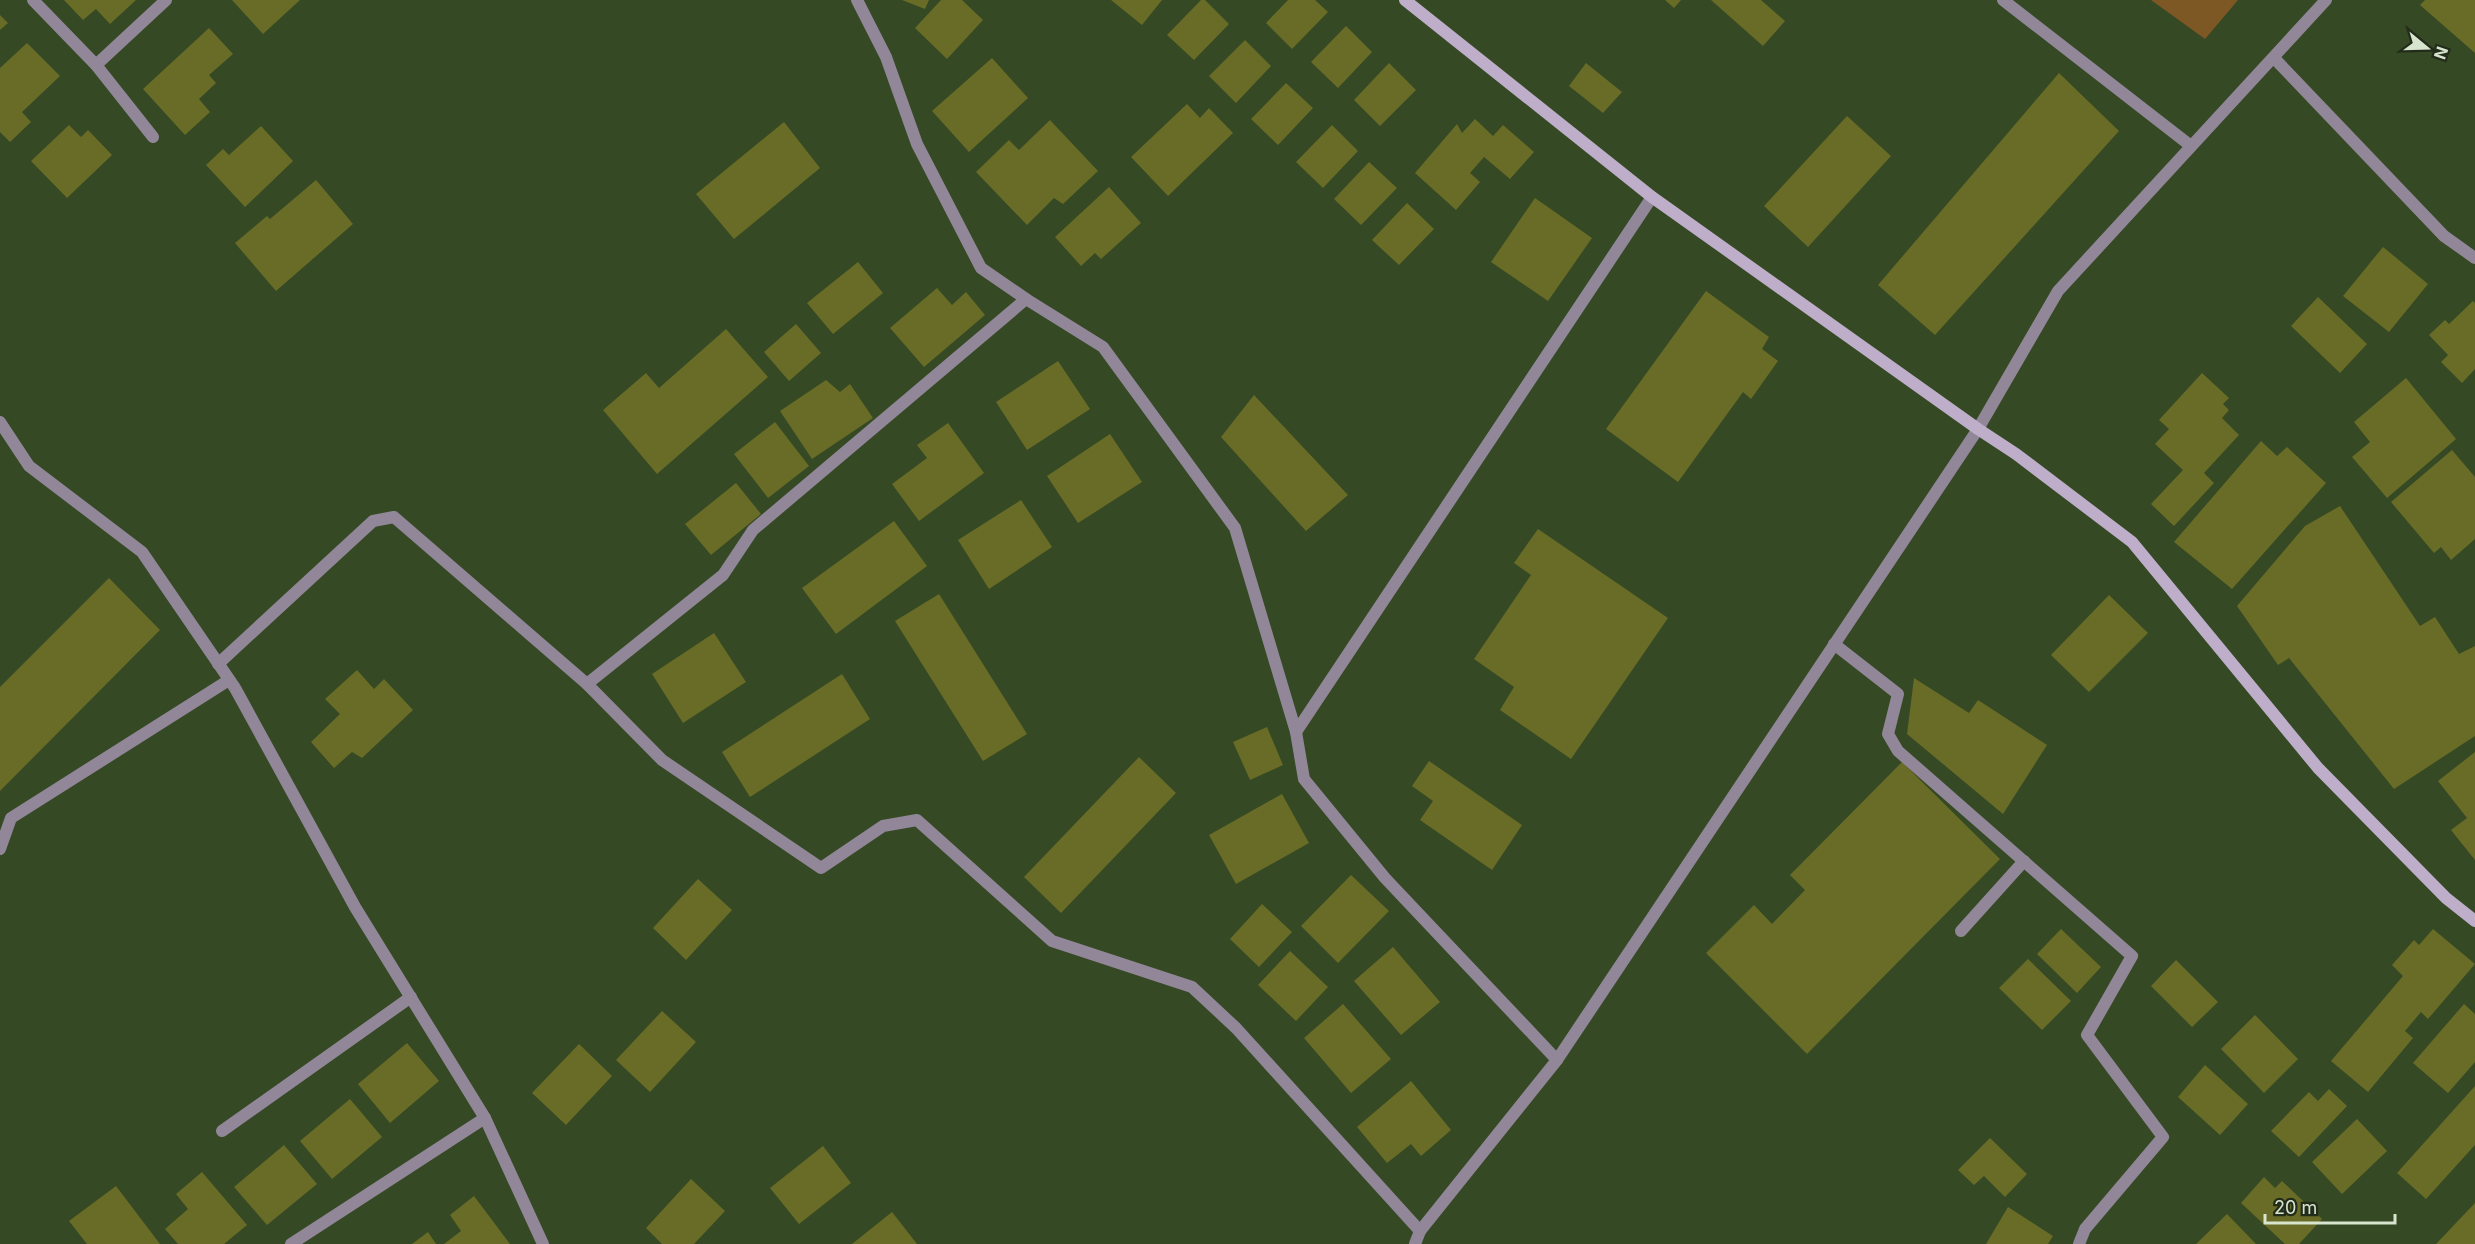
<svg xmlns="http://www.w3.org/2000/svg" width="2475" height="1244" font-family="Inter,sans-serif">
<rect width="100%" height="100%" fill="#354924"/>
<path fill="#7d5825" d="M2151,0H2238L2205,39Z"/>
<g fill="#696c26">
<path d="M64,0H136L110,24L96,9L83,20Z"/>
<path d="M232,0H300L263,34Z"/>
<path d="M902,0H929L925,9Z"/>
<path d="M941,0H962L983,20L947,59L915,28Z"/>
<path d="M1111,0H1162L1142,25Z"/>
<path d="M1201,0H1205L1229,24L1194,60L1167,35Z"/>
<path d="M1288,0H1315L1328,12L1292,49L1266,23Z"/>
<path d="M1665,0H1681L1674,8Z"/>
<path d="M1711,0H1761L1785,21L1763,46Z"/>
<path d="M2425,0H2475V53L2420,5Z"/>
<path d="M0,15L8,23L0,30Z"/>
<path d="M1346,26L1372,52L1338,88L1311,62Z"/>
<path d="M209,28L233,54L209,75L216,83L199,99L210,112L185,135L143,89Z"/>
<path d="M1245,40L1271,66L1236,103L1209,76Z"/>
<path d="M27,43L60,76L22,112L31,122L10,142L0,132V68Z"/>
<path d="M992,58L1028,98L969,152L932,111Z"/>
<path d="M1389,63L1416,90L1380,126L1354,100Z"/>
<path d="M1586,63L1622,92L1603,113L1569,86Z"/>
<path d="M2059,73L2119,131L1935,335L1878,285Z"/>
<path d="M1286,83L1313,108L1278,145L1251,119Z"/>
<path d="M1187,104L1200,118L1209,108L1233,133L1168,196L1131,157Z"/>
<path d="M1847,116L1891,156L1808,247L1764,206Z"/>
<path d="M1475,119L1493,136L1503,125L1534,152L1510,179L1484,157L1470,173L1480,182L1456,210L1415,173L1457,124L1462,133Z"/>
<path d="M1050,120L1098,171L1063,204L1054,198L1027,225L976,172L1009,140L1019,150Z"/>
<path d="M784,122L820,168L734,239L696,194Z"/>
<path d="M69,125L81,137L88,130L112,155L67,198L31,161Z"/>
<path d="M1332,125L1358,151L1323,188L1296,162Z"/>
<path d="M261,126L293,161L245,207L206,165L223,149L229,155Z"/>
<path d="M1369,162L1397,188L1361,225L1334,199Z"/>
<path d="M316,180L353,224L276,291L235,243L267,216L270,219Z"/>
<path d="M1109,187L1141,223L1101,259L1095,253L1081,266L1055,237Z"/>
<path d="M1535,198L1592,238L1548,301L1491,262Z"/>
<path d="M1407,203L1434,229L1399,265L1372,240Z"/>
<path d="M2383,247L2428,284L2389,332L2343,296Z"/>
<path d="M858,262L883,293L833,334L807,303Z"/>
<path d="M937,288L952,305L966,292L985,315L924,367L890,328Z"/>
<path d="M1706,291L1769,337L1762,349L1778,361L1751,399L1743,392L1678,482L1606,429Z"/>
<path d="M2318,297L2367,344L2340,373L2291,326Z"/>
<path d="M2473,301L2475,303V369L2462,383L2441,362L2448,355L2429,335L2445,320L2449,324Z"/>
<path d="M796,324L821,353L789,381L764,352Z"/>
<path d="M726,329L768,377L657,474L603,410L646,373L659,388Z"/>
<path d="M1058,361L1090,409L1027,450L996,402Z"/>
<path d="M2202,373L2229,398L2223,404L2229,410L2222,418L2239,435L2204,473L2214,483L2174,526L2151,504L2183,470L2155,444L2169,429L2159,420Z"/>
<path d="M2406,378L2456,439L2387,498L2352,457L2370,442L2354,422Z"/>
<path d="M826,380L840,392L850,384L873,418L812,459L780,411Z"/>
<path d="M1254,395L1348,495L1306,531L1221,437Z"/>
<path d="M775,422L809,466L768,498L734,454Z"/>
<path d="M948,423L984,473L919,521L892,484L927,458L917,445Z"/>
<path d="M1110,434L1142,482L1078,523L1047,476Z"/>
<path d="M2261,441L2277,456L2287,447L2326,483L2232,589L2174,542Z"/>
<path d="M2452,450L2475,477V539L2451,560L2441,547L2434,553L2391,502Z"/>
<path d="M736,483L761,514L711,555L685,524Z"/>
<path d="M1021,500L1052,547L989,589L958,540Z"/>
<path d="M2340,506L2420,626L2435,617L2459,654L2475,646V736L2394,789L2289,658L2278,665L2237,606L2305,526Z"/>
<path d="M894,521L927,566L836,634L802,588Z"/>
<path d="M1538,529L1668,618L1571,759L1500,710L1514,687L1474,659L1531,575L1514,563Z"/>
<path d="M109,578L160,630L0,791V687Z"/>
<path d="M939,594L1027,734L983,761L895,621Z"/>
<path d="M2109,595L2148,633L2089,692L2051,655Z"/>
<path d="M714,633L746,682L683,723L652,674Z"/>
<path d="M357,670L374,689L384,679L413,710L362,758L352,752L334,768L311,742L340,714L325,699Z"/>
<path d="M842,674L870,719L750,797L722,752Z"/>
<path d="M1914,678L1969,713L1978,700L2047,745L2003,814L1907,734Z"/>
<path d="M1267,727L1283,765L1250,780L1233,742Z"/>
<path d="M2475,752V860L2451,830L2467,818L2438,781Z"/>
<path d="M1139,757L1176,793L1061,913L1024,877Z"/>
<path d="M1429,761L1522,825L1492,870L1420,820L1433,801L1412,786Z"/>
<path d="M1902,762L2000,859L1807,1054L1706,953L1754,905L1772,924L1805,890L1790,875Z"/>
<path d="M1282,794L1309,843L1236,884L1209,835Z"/>
<path d="M1351,875L1389,911L1338,963L1301,926Z"/>
<path d="M698,879L732,910L686,960L653,928Z"/>
<path d="M1262,904L1292,932L1259,967L1230,939Z"/>
<path d="M2061,929L2101,967L2077,993L2037,954Z"/>
<path d="M2433,929L2475,964L2428,1019L2421,1012L2405,1031L2413,1038L2368,1092L2331,1061L2403,976L2392,965L2414,940L2419,945Z"/>
<path d="M1393,947L1440,1002L1401,1035L1354,981Z"/>
<path d="M1290,951L1328,987L1296,1021L1258,985Z"/>
<path d="M2028,959L2071,1001L2042,1030L1999,988Z"/>
<path d="M2176,960L2218,1002L2192,1027L2151,986Z"/>
<path d="M1343,1004L1391,1059L1351,1093L1304,1038Z"/>
<path d="M2464,1004L2475,1014V1062L2448,1093L2413,1063Z"/>
<path d="M662,1011L696,1042L650,1092L616,1060Z"/>
<path d="M2255,1015L2298,1059L2264,1093L2221,1049Z"/>
<path d="M407,1043L439,1081L390,1123L358,1084Z"/>
<path d="M579,1044L612,1076L566,1125L532,1093Z"/>
<path d="M2205,1065L2248,1104L2220,1135L2178,1097Z"/>
<path d="M1411,1081L1451,1130L1421,1156L1411,1144L1387,1163L1357,1127Z"/>
<path d="M2475,1086V1145L2426,1199L2397,1173Z"/>
<path d="M2329,1089L2347,1106L2299,1157L2271,1131L2309,1092L2318,1101Z"/>
<path d="M350,1099L382,1137L332,1179L300,1141Z"/>
<path d="M2357,1119L2387,1151L2342,1194L2312,1162Z"/>
<path d="M1990,1138L2027,1174L2005,1197L1984,1176L1974,1185L1958,1170Z"/>
<path d="M284,1145L317,1184L267,1225L234,1187Z"/>
<path d="M823,1146L851,1183L799,1224L770,1188Z"/>
<path d="M202,1172L247,1225L224,1244H178L165,1229L188,1209L176,1194Z"/>
<path d="M2264,1177L2275,1188L2282,1181L2322,1219L2299,1244H2285L2241,1203Z"/>
<path d="M691,1179L725,1211L694,1244H662L646,1228Z"/>
<path d="M116,1186L160,1244H87L69,1221Z"/>
<path d="M474,1196L510,1244H444L461,1231L450,1215Z"/>
<path d="M2475,1203V1244H2436Z"/>
<path d="M2008,1207L2053,1236L2048,1244H1986Z"/>
<path d="M892,1212L917,1244H852Z"/>
<path d="M2227,1214L2256,1244H2196Z"/>
<path d="M428,1232L436,1244H412Z"/>
</g>
<g fill="none" stroke-linecap="round" stroke-linejoin="round">
<g stroke="#928799" stroke-width="12">
<path d="M218,664L373,521L394,517L587,684"/>
<path d="M0,849L11,818L229,680"/>
<path d="M222,1131L411,997"/>
</g>
<g stroke="#928799" stroke-width="12">
<path d="M33,0L96,65L153,137"/>
<path d="M857,0L886,57L917,144L981,268L1026,299L1103,347L1235,528L1296,732L1304,779L1385,878L1557,1060"/>
<path d="M2003,0L2191,146"/>
<path d="M2274,58L2444,236L2475,258"/>
<path d="M96,65L166,0"/>
<path d="M1026,299L753,530L723,575L587,684L662,760L821,868L883,826L917,820L1052,941L1192,987L1236,1028L1420,1231"/>
<path d="M0,422L29,466L142,552L235,688L355,907L485,1118L543,1244"/>
<path d="M1834,644L1898,694L1888,734L1898,751L2132,956L2087,1035L2163,1137L2085,1229L2079,1244"/>
<path d="M1296,732L1652,197"/>
<path d="M1961,931L2024,861"/>
<path d="M291,1244L485,1118"/>
<path d="M1415,1244L1420,1231L1557,1060L1978,429L2058,291L2326,0"/>
</g>
<path stroke="#bfaeca" stroke-width="12" d="M1405,0L1652,197L1978,429L2016,454L2132,542L2318,768L2446,898L2475,921"/>
</g>
<g transform="translate(2427 48) rotate(109)" stroke="#232c1b" stroke-width="4.5" paint-order="stroke">
<path d="M0-4.5L10 22L0 15L-10 22Z" fill="#d7e4ce"/>
<text y="-9" font-size="16" font-weight="bold" text-anchor="middle" fill="#d7e4ce">N</text>
</g>
<path d="M2265 1214v9h130v-9" fill="none" stroke="#d7e4ce" stroke-width="3"/>
<text x="2274" y="1214" font-size="18" fill="#d7e4ce" stroke="#232c1b" stroke-width="4.5" paint-order="stroke">20 m</text>
</svg>
